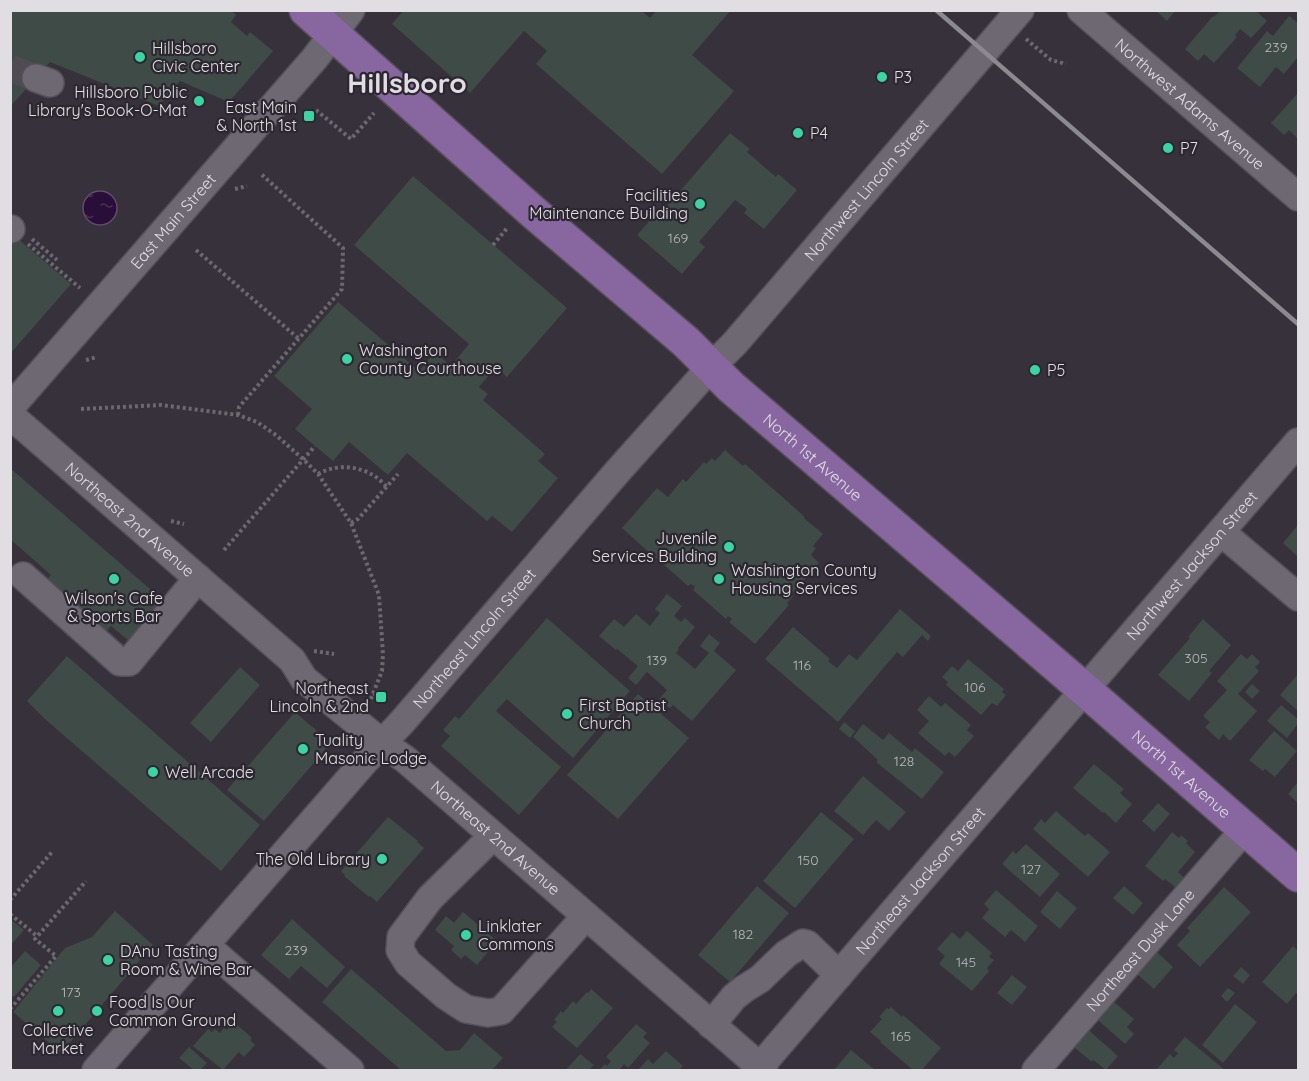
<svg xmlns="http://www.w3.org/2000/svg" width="1309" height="1081" font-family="Quicksand,sans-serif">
<defs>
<pattern id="water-ripples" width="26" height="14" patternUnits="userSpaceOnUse" patternTransform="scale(1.5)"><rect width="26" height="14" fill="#290e39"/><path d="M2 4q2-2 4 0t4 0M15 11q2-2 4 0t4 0" fill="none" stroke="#483156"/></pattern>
</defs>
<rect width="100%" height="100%" fill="#36313a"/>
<circle fill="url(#water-ripples)" stroke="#604c6c" stroke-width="1.5" cx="100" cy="208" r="17"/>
<g fill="#3f4b46">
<path d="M10,10H231L236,15L231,22L247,36L250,32L273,51L229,102L180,81L159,106L50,62L10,107Z"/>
<path d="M404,10H641L650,18L657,10H731L692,55L734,91L662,174L536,64L547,51L524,31L470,93L392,24Z"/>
<path d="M1155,10H1176L1167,21Z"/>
<path d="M1221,10H1238L1239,12L1241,10H1255L1267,21L1251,38L1240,29L1235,35L1237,37L1214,63L1204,54L1198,61L1185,49L1213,16L1214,17Z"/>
<path d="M1289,16L1298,23V57L1284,74L1276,67L1260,87L1237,68L1267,31L1273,36Z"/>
<path d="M1298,93V139L1289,130L1284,135L1271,123Z"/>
<path d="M730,133L750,149L747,152L776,177L778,174L797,190L764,229L744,213L747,209L735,200L699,242L705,247L682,274L637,235L660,209L663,211Z"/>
<path d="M413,176L567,308L507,377L496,367L479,387L488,394L483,400L545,454L538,461L558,478L512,532L492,516L487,521L407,453L388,475L349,442L333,461L295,429L312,409L274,376L338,302L419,371L435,352L451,366L469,344L354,245Z"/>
<path d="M10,232L71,284L10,354Z"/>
<path d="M725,450L743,466L745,464L805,517L804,518L823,534L813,546L816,548L811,555L819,563L791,595L793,596L787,603L789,605L755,644L729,622L732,619L728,616L726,619L693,590L695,587L691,584L688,586L655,557L657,555L654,552L652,555L622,528L657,488L668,497L683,479L686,482L704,462L706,464L712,458L715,461Z"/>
<path d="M10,468L165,602L130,642L111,626L105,634L45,582L51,575L10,539Z"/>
<path d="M1297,526L1298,527V557L1283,543Z"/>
<path d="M667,594L682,606L674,616L681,622L685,618L695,627L678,648L679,649L676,653L695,669L709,653L700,646L709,634L720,643L714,651L736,670L692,721L673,705L670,708L659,699L667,690L647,672L636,685L628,678L638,666L617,649L616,650L599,636L614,619L624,627L636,614L650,626L660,613L655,609Z"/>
<path d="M900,609L931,636L928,641L922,635L903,657L897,652L838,722L765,659L793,627L830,659L828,661L837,668L849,654L857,660Z"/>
<path d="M547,618L630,691L573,758L507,699L496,711L561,767L519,815L441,746L450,736L443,730L455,716L459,719Z"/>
<path d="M1203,619L1231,645L1209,671L1212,673L1189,701L1158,675L1190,638L1188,637Z"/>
<path d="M1241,654L1247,659L1252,654L1260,662L1255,667L1259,671L1238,694L1257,711L1230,741L1223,734L1219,740L1205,727L1210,722L1203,716L1227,690L1217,681Z"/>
<path d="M67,656L260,825L221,871L46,720L27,701Z"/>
<path d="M968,659L1004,689L1002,692L1006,695L997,706L992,703L981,715L946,685L948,682L942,677L952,666L958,671Z"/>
<path d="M240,667L260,685L211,742L190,723Z"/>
<path d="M1298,674V711L1280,695Z"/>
<path d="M1252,684L1260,691L1252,699L1245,692Z"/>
<path d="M638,694L689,738L618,819L567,775Z"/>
<path d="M929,696L941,707L945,703L971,725L967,730L974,736L955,757L949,752L945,756L918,733L929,721L917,710Z"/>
<path d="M1281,705L1298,719V724L1287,738L1267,721Z"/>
<path d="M295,712L331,743L264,821L227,790Z"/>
<path d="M844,722L855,731L850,738L839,729Z"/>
<path d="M863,724L883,740L889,733L912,752L915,748L944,772L922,799L876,762L878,760L853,737Z"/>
<path d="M1274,731L1297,751L1275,777L1265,769L1263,771L1249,760Z"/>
<path d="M1094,764L1124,789L1120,793L1132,804L1116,823L1104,812L1103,813L1073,788Z"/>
<path d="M863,776L906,812L889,831L876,820L863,835L834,811Z"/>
<path d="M1298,782V803L1288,794Z"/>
<path d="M1158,803L1170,814L1154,832L1142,821Z"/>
<path d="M1056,811L1085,836L1088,833L1110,852L1088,877L1033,829L1041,819L1045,823Z"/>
<path d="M821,812L854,839L795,908L763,881Z"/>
<path d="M388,817L418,841L417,842L424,848L377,902L370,896L369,897L344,876L345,875L341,871Z"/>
<path d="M1172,832L1179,838L1181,835L1188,841L1186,843L1195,852L1178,872L1184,878L1176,888L1165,879L1163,881L1145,866Z"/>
<path d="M1026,844L1060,874L1040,897L1002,864L1013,851L1016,854Z"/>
<path d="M757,886L789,913L730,982L698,955Z"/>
<path d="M1124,886L1143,903L1133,915L1113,898Z"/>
<path d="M1224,887L1251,912L1200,967L1177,945L1190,931L1187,928Z"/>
<path d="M996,890L1038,926L1025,942L1011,930L1005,937L982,918L989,909L984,904Z"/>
<path d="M1057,891L1077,908L1060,929L1040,912Z"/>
<path d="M115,911L153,945L61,1053L13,1012L65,948L92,937Z"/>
<path d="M463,912L497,941L477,965L465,955L461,959L451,950L454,946L435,930L446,916L454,923Z"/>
<path d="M10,919L24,930L10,946Z"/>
<path d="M292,919L345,967L327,988L301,966L289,979L261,955Z"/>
<path d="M967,931L992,953L989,957L994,960L987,968L989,971L972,991L939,964L945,956L937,949L952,932L960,939Z"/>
<path d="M1293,946L1298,951V995L1296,993L1287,1004L1262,982Z"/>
<path d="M25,951L41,965L14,997L10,994V968Z"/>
<path d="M1156,951L1173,967L1154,989L1137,974Z"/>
<path d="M1241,967L1250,975L1243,984L1233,976Z"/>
<path d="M351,969L446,1051L460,1050L474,1033L503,1058L492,1070H401L322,1002Z"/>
<path d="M1012,975L1027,987L1012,1005L997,993Z"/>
<path d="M1228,988L1235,993L1227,1002L1221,996Z"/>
<path d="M591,989L613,1008L577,1048L552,1027L557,1022L554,1020L561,1011L563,1013L573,1001L576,1004L587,992L588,993Z"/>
<path d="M1114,1002L1134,1019L1127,1027L1134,1034L1125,1044L1098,1020Z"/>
<path d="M1235,1004L1257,1022L1223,1063L1202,1045Z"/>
<path d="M891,1007L902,1017L903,1015L941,1048L922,1070H913L880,1042L881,1041L870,1032L882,1019L879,1017L887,1008L889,1009Z"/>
<path d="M234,1022L252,1038L250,1040L255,1045L244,1057L239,1052L223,1070L193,1046L208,1029L212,1032L215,1029L220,1033L224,1028L227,1030Z"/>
<path d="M636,1024L647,1033L643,1037L650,1043L628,1068L624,1064L620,1069L622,1070H599L605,1064L607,1066L611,1061L606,1057Z"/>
<path d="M1085,1027L1118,1056L1106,1070L1093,1060L1092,1062L1070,1044Z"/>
<path d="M1185,1037L1225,1070H1156L1170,1054L1174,1058L1178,1053L1174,1050Z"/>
<path d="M189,1047L207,1063L200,1070H194L179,1058Z"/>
<path d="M851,1050L875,1070H834Z"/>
<path d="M666,1051L683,1066L679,1070H638L648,1059L653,1064Z"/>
<path d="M580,1054L594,1065L589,1070H566Z"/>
</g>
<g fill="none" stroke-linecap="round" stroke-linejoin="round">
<path stroke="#504b53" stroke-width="27" stroke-dasharray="27 14" stroke-linecap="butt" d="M10,68L36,78"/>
<g stroke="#544f58" stroke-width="30">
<g id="minor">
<path id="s1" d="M1081,10L1298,197"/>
<path d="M36,78L50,83"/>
<path d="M10,229H11"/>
<path id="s2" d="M10,408L315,58L351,10"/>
<path id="s3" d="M10,415L292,660L304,679L382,743L405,759L764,1070"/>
<path d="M1221,532L1298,597"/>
<path d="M23,576L120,662H129L198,578"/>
<path d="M493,836L430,898L401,937L400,950L408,963L446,996L466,1009L488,1013L501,1011L586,916"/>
<path d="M205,945L350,1070"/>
<path d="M711,1025L734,997L744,989L760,979L786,954L803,943L807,944L839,975"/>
<path id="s4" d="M96,1070L366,760L403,721L618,471L711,367L735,343L1020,10"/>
<path id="s5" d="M757,1070L1298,442"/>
<path id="s6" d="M1036,1070L1245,829"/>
</g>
</g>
<g stroke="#544f58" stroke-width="36">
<g id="major">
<path id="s7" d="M306,10L533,212L686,342L731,387L1085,690L1298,875"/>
</g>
</g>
<g stroke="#6c6870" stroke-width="4" stroke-dasharray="3 3" stroke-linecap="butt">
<path d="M1026,39L1051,60L1066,64"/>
<path d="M316,110L351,139L374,113"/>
<path d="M235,189L247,186"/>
<path d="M32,239L57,260"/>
<path d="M28,244L80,288"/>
<path d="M493,245L508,227"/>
<path d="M196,250L299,339"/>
<path d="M86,360L97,357"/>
<path d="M81,409L161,405L238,415L257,422L276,435L303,459L318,474L351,523L379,595L383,655L382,671L370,701"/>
<path d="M238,415L239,407L342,289L343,248L261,174"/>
<path d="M318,474C334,465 355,465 371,474C377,477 382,482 387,487"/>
<path d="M171,521L184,524"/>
<path d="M351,523L358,519L398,474"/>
<path d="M224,550L315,446"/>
<path d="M314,651L334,654"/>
<path d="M374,693L380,701"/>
<path d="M10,900L52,852"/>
<path d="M10,914L37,936"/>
<path d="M10,1009L56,956L35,939L86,881"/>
</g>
<use href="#minor" stroke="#6e6873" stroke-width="27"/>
<use href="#major" stroke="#8867a1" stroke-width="33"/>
<path stroke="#8d8991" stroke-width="4.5" d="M936,10L1298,324"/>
</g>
<g fill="#3dd4a3" stroke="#2c2730" stroke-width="2">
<circle cx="140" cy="57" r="6"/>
<circle cx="882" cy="77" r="6"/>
<circle cx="199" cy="101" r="6"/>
<rect x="303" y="110" width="12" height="12" rx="3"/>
<circle cx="798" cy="133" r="6"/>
<circle cx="1168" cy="148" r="6"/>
<circle cx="700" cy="204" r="6"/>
<circle cx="347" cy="359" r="6"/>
<circle cx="1035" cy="370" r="6"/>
<circle cx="729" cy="547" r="6"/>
<circle cx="114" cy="579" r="6"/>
<circle cx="719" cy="579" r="6"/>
<rect x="375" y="691" width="12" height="12" rx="3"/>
<circle cx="567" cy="714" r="6"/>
<circle cx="303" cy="749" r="6"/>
<circle cx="153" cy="772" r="6"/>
<circle cx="382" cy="859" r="6"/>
<circle cx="466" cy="935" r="6"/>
<circle cx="108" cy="960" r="6"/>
<circle cx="58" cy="1011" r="6"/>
<circle cx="97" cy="1011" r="6"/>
</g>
<g text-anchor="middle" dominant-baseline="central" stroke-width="4.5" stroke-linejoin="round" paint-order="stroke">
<g font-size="14" fill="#b8b8bc">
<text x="1276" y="47">239</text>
<text x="678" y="238">169</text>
<text x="1196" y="658">305</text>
<text x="657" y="660">139</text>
<text x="802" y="665">116</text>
<text x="975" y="687">106</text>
<text x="904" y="761">128</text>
<text x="808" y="860">150</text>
<text x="1031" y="869">127</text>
<text x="743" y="934">182</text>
<text x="296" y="950">239</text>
<text x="966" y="962">145</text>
<text x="71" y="992">173</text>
<text x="901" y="1036">165</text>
</g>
<g font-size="16" fill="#e0dde3" stroke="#2c2730" text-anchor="start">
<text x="152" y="48">Hillsboro<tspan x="152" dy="18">Civic Center</tspan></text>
<text x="894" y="77">P3</text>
<text x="187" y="92" text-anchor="end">Hillsboro Public<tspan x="187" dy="18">Library's Book-O-Mat</tspan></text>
<text x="297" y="107" text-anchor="end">East Main<tspan x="297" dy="18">&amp; North 1st</tspan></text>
<text x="810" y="133">P4</text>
<text x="1180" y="148">P7</text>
<text x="688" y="195" text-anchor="end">Facilities<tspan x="688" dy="18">Maintenance Building</tspan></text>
<text x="359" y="350">Washington<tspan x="359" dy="18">County Courthouse</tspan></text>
<text x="1047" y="370">P5</text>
<text x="717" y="538" text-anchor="end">Juvenile<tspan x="717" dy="18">Services Building</tspan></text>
<text x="731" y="570">Washington County<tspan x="731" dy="18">Housing Services</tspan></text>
<text x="114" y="598" text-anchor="middle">Wilson's Cafe<tspan x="114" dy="18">&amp; Sports Bar</tspan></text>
<text x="369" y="688" text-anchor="end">Northeast<tspan x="369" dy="18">Lincoln &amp; 2nd</tspan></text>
<text x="579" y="705">First Baptist<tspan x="579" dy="18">Church</tspan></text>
<text x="315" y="740">Tuality<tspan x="315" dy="18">Masonic Lodge</tspan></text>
<text x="165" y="772">Well Arcade</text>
<text x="370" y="859" text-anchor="end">The Old Library</text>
<text x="478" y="926">Linklater<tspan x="478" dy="18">Commons</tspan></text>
<text x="120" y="951">DAnu Tasting<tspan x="120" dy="18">Room &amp; Wine Bar</tspan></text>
<text x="109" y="1002">Food Is Our<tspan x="109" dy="18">Common Ground</tspan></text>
<text x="58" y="1030" text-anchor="middle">Collective<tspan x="58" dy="18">Market</tspan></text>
</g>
<g font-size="16" fill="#e0dde3" stroke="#2c2730">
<text stroke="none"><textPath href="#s1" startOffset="144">Northwest Adams Avenue</textPath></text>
<text stroke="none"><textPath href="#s4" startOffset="1170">Northwest Lincoln Street</textPath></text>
<text stroke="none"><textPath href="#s2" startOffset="248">East Main Street</textPath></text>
<text stroke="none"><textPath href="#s7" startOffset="676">North 1st Avenue</textPath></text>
<text stroke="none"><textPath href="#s3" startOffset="159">Northeast 2nd Avenue</textPath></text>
<text stroke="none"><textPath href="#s5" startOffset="666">Northwest Jackson Street</textPath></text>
<text stroke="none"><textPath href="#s4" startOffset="574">Northeast Lincoln Street</textPath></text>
<text stroke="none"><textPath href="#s7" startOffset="1162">North 1st Avenue</textPath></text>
<text stroke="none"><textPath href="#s3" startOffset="645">Northeast 2nd Avenue</textPath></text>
<text stroke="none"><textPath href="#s5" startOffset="250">Northeast Jackson Street</textPath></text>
<text stroke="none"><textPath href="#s6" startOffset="159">Northeast Dusk Lane</textPath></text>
</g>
<g font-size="28" font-weight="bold" fill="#e0dde3" stroke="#2c2730">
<text x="407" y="82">Hillsboro</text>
</g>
</g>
<rect width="1309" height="1081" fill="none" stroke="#e0dde3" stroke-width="24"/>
</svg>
